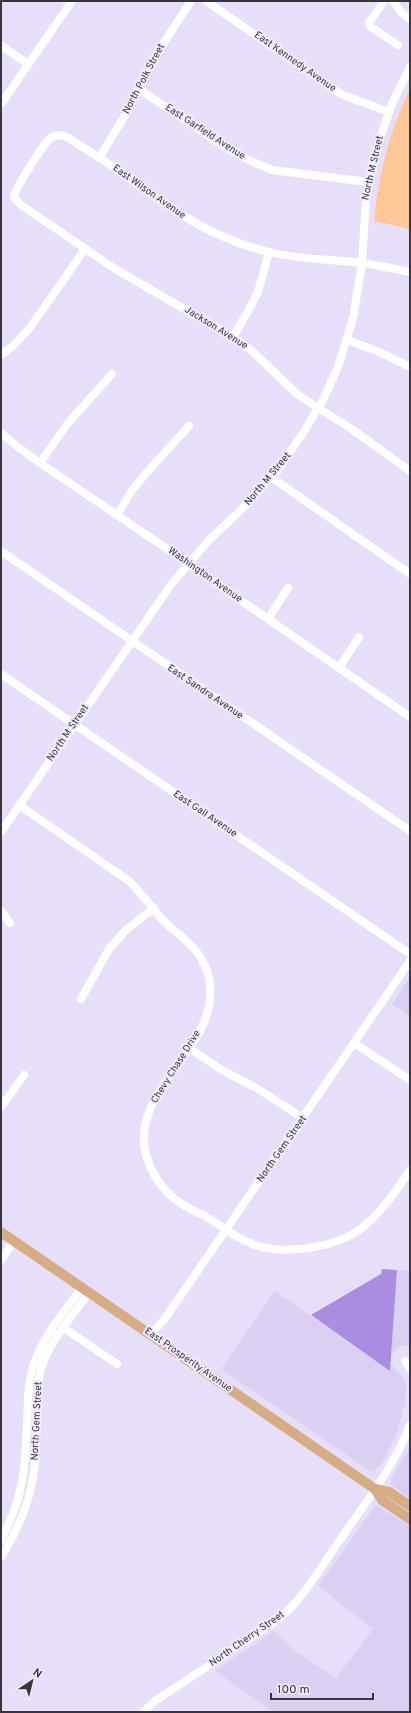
<svg xmlns="http://www.w3.org/2000/svg" width="411" height="1713" font-family="Overpass,sans-serif">
<rect width="100%" height="100%" fill="#e7defa"/>
<g fill="#dbd0f2">
<path d="M410,977V1017L392,1004Z"/>
<path d="M397,1270L410,1271V1346H402L396,1349L391,1356Z"/>
<path d="M275,1291L390,1371L391,1364L406,1381L407,1386L405,1402L398,1431L384,1460L374,1472L370,1471L221,1369Z"/>
<path d="M410,1447V1499L391,1485V1479Z"/>
<path d="M375,1506L379,1507L410,1526V1712H274L215,1671L274,1631L295,1651L336,1678L373,1629L318,1586Z"/>
</g>
<path fill="#ffc798" d="M410,90V229L374,221C378,177 389,130 410,90Z"/>
<path fill="#aa8de0" d="M382,1269L397,1270L390,1371L311,1315L381,1274Z"/>
<g fill="none" stroke-linecap="round" stroke-linejoin="round">
<g stroke="#fff" stroke-width="8">
<path d="M206,1L335,90L343,95L389,112"/>
<path d="M384,1L369,23L371,27L398,45"/>
<path d="M393,1L401,12L410,19"/>
<path d="M1,45L28,64"/>
<path d="M139,89L228,149L253,162L272,170L368,182"/>
<path d="M1,104L72,1"/>
<path d="M99,158L123,119L152,61L191,1"/>
<path d="M410,272C394,269 378,265 362,263C331,259 300,260 269,252C217,240 174,212 133,181C112,165 89,151 67,137C62,135 57,134 52,137C44,142 16,187 14,197L21,205L115,269L233,337L252,351L298,395L353,430L410,471"/>
<path d="M233,337L247,313L258,292L269,252"/>
<path d="M347,340L377,351L410,367"/>
<path d="M1,355L12,347L29,329L85,249"/>
<path d="M1,433L18,447L40,463L188,563L220,586L410,717"/>
<path d="M40,463L68,423L112,374"/>
<path d="M271,477L410,574"/>
<path d="M117,515L133,489L148,471L189,426"/>
<path d="M1,551L410,831"/>
<path d="M268,619L288,588"/>
<path d="M339,668L359,637"/>
<path d="M1,674L410,954"/>
<path d="M19,805L129,881C141,893 150,905 161,918C167,926 176,931 183,938C198,950 208,966 210,985C216,1047 140,1083 144,1143C146,1164 158,1186 175,1199C184,1207 196,1211 206,1217C223,1226 237,1239 255,1245C285,1255 333,1248 359,1230C380,1215 396,1191 410,1170"/>
<path d="M1,832L170,586L209,540L239,512L279,468L303,433L323,400L338,367L353,318L362,263L366,200L375,153L392,104L410,67"/>
<path d="M1,911L10,923"/>
<path d="M81,999L109,949L127,929L154,908"/>
<path d="M354,1043L410,1080"/>
<path d="M189,1048L222,1070L258,1089L303,1118"/>
<path d="M1,1107L24,1075"/>
<path d="M1,1260L14,1241"/>
<path d="M64,1328L117,1364"/>
<path d="M150,1334L164,1320L410,961"/>
<path d="M405,1361L410,1369"/>
<path d="M1,1540C23,1498 25,1471 27,1425C28,1405 27,1384 34,1364C43,1336 65,1311 82,1287"/>
<path d="M1,1557C19,1529 32,1496 35,1463C38,1431 33,1397 42,1366C49,1342 75,1313 89,1292"/>
<path d="M143,1712L155,1701L276,1621C304,1599 321,1566 342,1537C367,1501 394,1466 410,1425"/>
</g>
<g stroke="#d6ac85" stroke-width="10">
<path d="M1,1232L375,1489L389,1492L410,1506"/>
<path d="M375,1489L382,1500L410,1519"/>
</g>
</g>
<g text-anchor="middle" dominant-baseline="central" stroke-width="4" stroke-linejoin="round" paint-order="stroke">
<g font-size="10" fill="#38353f" stroke="#f2edfe">
<text transform="translate(295 62) rotate(35)">East Kennedy Avenue</text>
<text transform="translate(144 79) rotate(-62)">North Polk Street</text>
<text transform="translate(205 132) rotate(33)">East Garfield Avenue</text>
<text transform="translate(373 168) rotate(-77)">North M Street</text>
<text transform="translate(149 192) rotate(35)">East Wilson Avenue</text>
<text transform="translate(216 328) rotate(32)">Jackson Avenue</text>
<text transform="translate(268 479) rotate(-50)">North M Street</text>
<text transform="translate(205 575) rotate(35)">Washington Avenue</text>
<text transform="translate(205 692) rotate(34)">East Sandra Avenue</text>
<text transform="translate(68 733) rotate(-56)">North M Street</text>
<text transform="translate(205 814) rotate(34)">East Gail Avenue</text>
<text transform="translate(176 1067) rotate(-58)">Chevy Chase Drive</text>
<text transform="translate(282 1149) rotate(-55)">North Gem Street</text>
<text transform="translate(188 1360) rotate(35)">East Prosperity Avenue</text>
<text transform="translate(37 1421) rotate(-87)">North Gem Street</text>
<text transform="translate(247 1639) rotate(-35)">North Cherry Street</text>
</g>
</g>
<rect width="411" height="1713" fill="none" stroke="#38353f" stroke-width="4"/>
<g transform="translate(32 1681) rotate(35)" stroke="#f2edfe" stroke-width="3" paint-order="stroke">
<path d="M0-3L7 15L0 10L-7 15Z" fill="#38353f"/>
<text y="-6" font-size="11" font-weight="bold" text-anchor="middle" fill="#38353f">N</text>
</g>
<path d="M271 1693v6h102v-6" fill="none" stroke="#38353f" stroke-width="2"/>
<text x="277" y="1693" font-size="12" fill="#38353f" stroke="#f2edfe" stroke-width="3" paint-order="stroke">100 m</text>
</svg>
